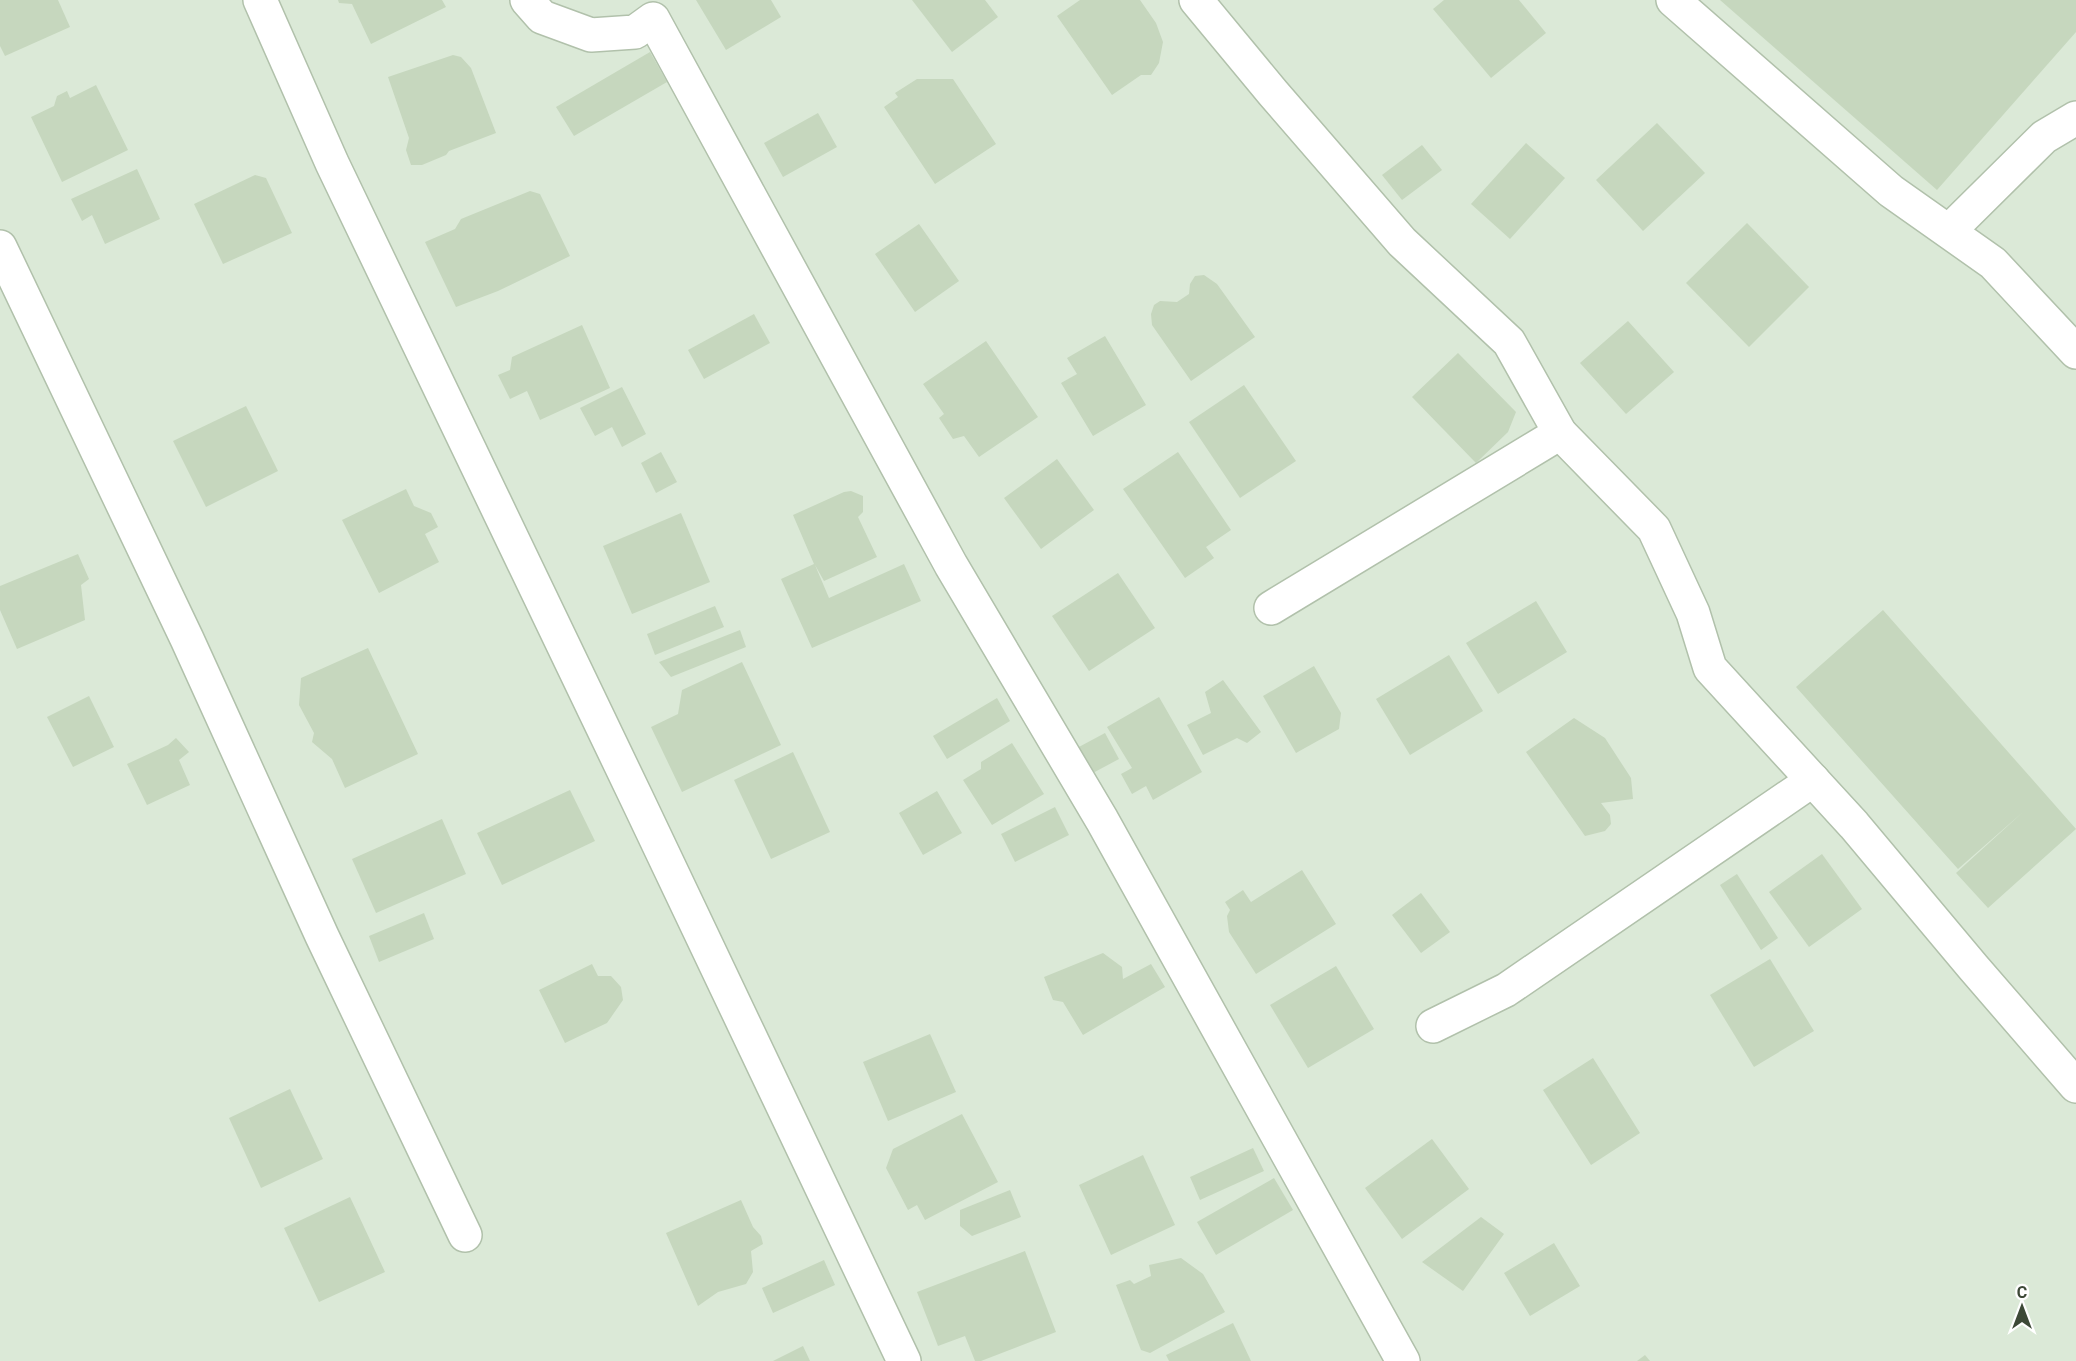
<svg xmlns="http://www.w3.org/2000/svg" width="2076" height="1361" font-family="Roboto,sans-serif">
<rect width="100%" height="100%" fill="#ecf5e9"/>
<rect fill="#dbe9d7" x="0" y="0" width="2076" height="1361"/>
<g fill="#c6d7be">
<path d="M0,0H58L70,27L5,56L0,46Z"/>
<path d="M338,0H442L446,7L371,44L352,4L339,3Z"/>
<path d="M696,0H771L781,17L726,50Z"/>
<path d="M912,0H985L998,17L952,52Z"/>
<path d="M1080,0H1140L1156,23L1163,42L1159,63L1151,75H1141L1112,95L1057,16Z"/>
<path d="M1444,0H1519L1546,33L1491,78L1433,9Z"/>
<path d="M1720,0H2076V32L1937,190Z"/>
<path d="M650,52L667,82L574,136L556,107Z"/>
<path d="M453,55L461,57L471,68L496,133L449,151L446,155L422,165H411L406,150L409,138L388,77Z"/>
<path d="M917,79H953L996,144L935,184L884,107L898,97L895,93Z"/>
<path d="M96,85L128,150L62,182L31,117L54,106L57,96L67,91L70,98Z"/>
<path d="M818,113L837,147L783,177L764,143Z"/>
<path d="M1657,123L1705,173L1643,231L1596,180Z"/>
<path d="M1526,143L1565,178L1510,239L1471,204Z"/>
<path d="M1422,145L1442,170L1402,200L1382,175Z"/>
<path d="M137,169L160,219L105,244L92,215L82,221L71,199Z"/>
<path d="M255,175L266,178L292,233L223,264L194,204Z"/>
<path d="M530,191L540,194L570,256L498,291L456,307L425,242L455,229L461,219Z"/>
<path d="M1747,223L1809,287L1749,347L1686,283Z"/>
<path d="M919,224L959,281L915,312L875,254Z"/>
<path d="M1204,275L1217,284L1255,337L1191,381L1152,325L1151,314L1154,305L1160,301L1177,302L1189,294L1190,284L1195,276Z"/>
<path d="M754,314L770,343L704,379L688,350Z"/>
<path d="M1628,321L1674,372L1626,414L1580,363Z"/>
<path d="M582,325L610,388L540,420L527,391L510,399L498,375L510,370L512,357Z"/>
<path d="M1105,336L1146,405L1093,436L1061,383L1077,374L1067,358Z"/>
<path d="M986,341L1038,417L979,457L964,436L953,439L939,418L944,414L923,384Z"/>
<path d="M1458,353L1516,412L1508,432L1476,463L1412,397Z"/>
<path d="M1244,385L1296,461L1240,498L1189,422Z"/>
<path d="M622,387L646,434L622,447L612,427L595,436L580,408Z"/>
<path d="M246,406L278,471L206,507L173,441Z"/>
<path d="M661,452L677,482L656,493L641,463Z"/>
<path d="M1178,452L1231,530L1206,547L1214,558L1185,578L1123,489Z"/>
<path d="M1057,459L1094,510L1041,549L1004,498Z"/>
<path d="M406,489L414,506L431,513L438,527L425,534L439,562L379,593L342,520Z"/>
<path d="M851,491L863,496V512L858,517L877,557L824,581L815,565L829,598L904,564L921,601L812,648L781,579L814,564L793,515L844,492Z"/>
<path d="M681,513L710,582L632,614L603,546Z"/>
<path d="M78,554L89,579L81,585L85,620L17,649L0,610V586Z"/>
<path d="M1118,573L1155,628L1089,671L1052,616Z"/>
<path d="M1536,601L1567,652L1498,694L1466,643Z"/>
<path d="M715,606L724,627L655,655L647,634Z"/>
<path d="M1883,610L2076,829L1988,908L1956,873L2023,812L1958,869L1796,687Z"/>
<path d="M740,630L746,647L671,677L659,662Z"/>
<path d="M368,648L418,754L345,788L332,759L312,742L314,733L299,705L301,678Z"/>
<path d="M1449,655L1483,711L1410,755L1376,699Z"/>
<path d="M742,662L781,745L682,792L651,727L678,714L682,690Z"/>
<path d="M1314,666L1341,713L1339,729L1296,753L1263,696Z"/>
<path d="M1223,680L1261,732L1247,743L1237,738L1203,755L1187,725L1211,713L1205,692Z"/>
<path d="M89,696L114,747L73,767L47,717Z"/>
<path d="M1159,697L1202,772L1153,800L1146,786L1132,794L1121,774L1132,768L1107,727Z"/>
<path d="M997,698L1010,721L947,759L933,736Z"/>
<path d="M1574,718L1605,738L1631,778L1633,799L1601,803L1610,815L1611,824L1605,831L1585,836L1526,752Z"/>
<path d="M1105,733L1119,759L1091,774L1077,748Z"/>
<path d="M176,738L189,752L179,760L190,785L147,805L127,764L168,745Z"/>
<path d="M1012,743L1044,794L992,825L963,780L981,769V762Z"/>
<path d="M793,752L830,832L771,859L734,780Z"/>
<path d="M570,790L595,841L502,885L477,833Z"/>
<path d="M937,791L962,833L923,855L899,813Z"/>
<path d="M1055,807L1069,835L1015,862L1001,834Z"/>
<path d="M442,819L466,874L376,913L352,859Z"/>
<path d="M1822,854L1862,909L1809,947L1769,892Z"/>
<path d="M1302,870L1336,924L1256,974L1229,932L1227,916L1230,910L1225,902L1243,890L1251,902Z"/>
<path d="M1737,874L1778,938L1761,950L1720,885Z"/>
<path d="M1421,893L1450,932L1421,953L1392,915Z"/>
<path d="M424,913L434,939L379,962L369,936Z"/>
<path d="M1103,953L1122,967L1123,979L1151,964L1165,987L1083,1035L1063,1002L1053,1000L1044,977Z"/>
<path d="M1770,959L1814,1031L1754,1067L1710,995Z"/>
<path d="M592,964L598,976H611L621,987L623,1000L607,1023L565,1043L539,990Z"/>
<path d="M1336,966L1374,1029L1308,1068L1270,1005Z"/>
<path d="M930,1034L956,1092L888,1121L863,1062Z"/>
<path d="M1593,1058L1640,1133L1591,1165L1543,1090Z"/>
<path d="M290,1089L323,1159L261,1188L229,1118Z"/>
<path d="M962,1114L998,1182L925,1220L917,1205L908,1210L886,1168L893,1149Z"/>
<path d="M1432,1139L1469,1189L1402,1239L1365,1188Z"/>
<path d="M1253,1148L1264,1171L1200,1200L1190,1177Z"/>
<path d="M1143,1155L1175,1225L1111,1255L1079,1185Z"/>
<path d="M1274,1178L1293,1210L1216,1255L1197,1222Z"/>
<path d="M1010,1190L1021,1217L972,1236L960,1226V1210Z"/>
<path d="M350,1197L385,1272L319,1302L284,1228Z"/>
<path d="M741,1200L753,1227L761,1236L763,1244L751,1251L753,1272L746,1284L718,1292L698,1306L666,1233Z"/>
<path d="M1481,1217L1504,1234L1463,1291L1422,1262Z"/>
<path d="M1554,1243L1580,1286L1530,1316L1504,1273Z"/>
<path d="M1025,1251L1056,1332L981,1361H975L965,1336L938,1346L917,1292Z"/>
<path d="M1181,1258L1203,1274L1225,1312L1150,1353L1141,1350L1116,1285L1130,1280L1134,1284L1151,1276L1149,1265Z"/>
<path d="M824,1260L835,1285L773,1313L762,1288Z"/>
<path d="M1233,1323L1251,1361H1169L1166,1355Z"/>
<path d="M803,1346L810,1361H773Z"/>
<path d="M1645,1355L1650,1361H1637Z"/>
</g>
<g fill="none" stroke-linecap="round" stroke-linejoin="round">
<g stroke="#b1c1ab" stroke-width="36">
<g id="minor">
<path d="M260,0L332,163L638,801L904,1361"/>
<path d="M527,0L542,17L591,35L635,32L653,19L951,565L1102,820L1403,1361"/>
<path d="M1196,0L1273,93L1402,242L1509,342L1560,433L1654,529L1693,613L1710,668L1854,825L1973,967L2076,1086"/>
<path d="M1673,0L1891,191L1993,263L2076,352"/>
<path d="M1949,231L2044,137L2076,118"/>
<path d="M0,247L187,639L322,936L465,1235"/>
<path d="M1271,608L1560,433"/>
<path d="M1433,1026L1506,990L1813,780"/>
</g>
</g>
<use href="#minor" stroke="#fff" stroke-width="33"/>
</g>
<g transform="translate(2022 1307)" stroke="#ffffff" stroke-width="4.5" paint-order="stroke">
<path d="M0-4.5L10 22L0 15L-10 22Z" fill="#3d4937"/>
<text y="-9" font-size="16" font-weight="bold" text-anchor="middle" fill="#3d4937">С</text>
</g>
</svg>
